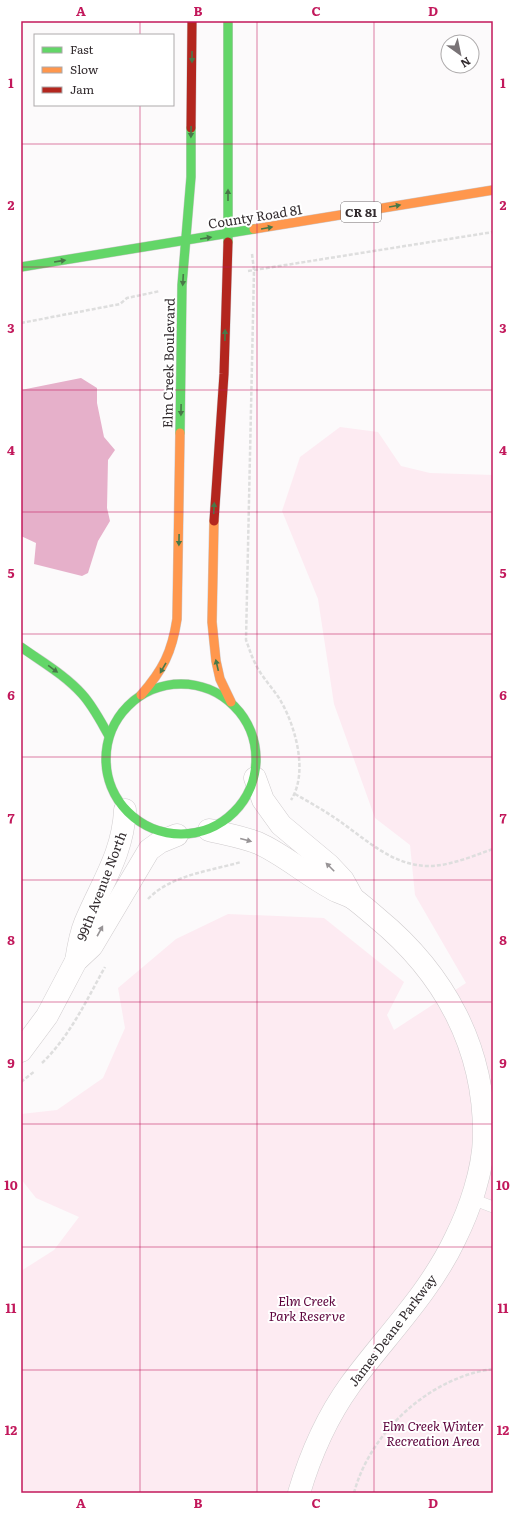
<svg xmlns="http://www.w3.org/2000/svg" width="514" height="1514" font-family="Literata,serif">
<rect width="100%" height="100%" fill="#fcfafb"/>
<path fill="#fdebf2" d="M340,427L378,432L401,466L430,473L493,475V1493H21V1271L54,1250L79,1217L36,1198L21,1179V1114L57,1110L103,1078L125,1028L118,988L176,939L228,914L324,918L404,982L387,1015L394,1030L466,983L415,895L410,845L375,818L334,704L318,599L282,511L300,457Z"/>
<path fill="#e6b0ca" d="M81,378L97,388V403L104,437L115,450L108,460L107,508L110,521L98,541L88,573L82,576L34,564L36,543L21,536V390Z"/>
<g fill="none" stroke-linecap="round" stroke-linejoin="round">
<g stroke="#cfcbcd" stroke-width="12">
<path id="lane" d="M472,1199L493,1207"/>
</g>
<g stroke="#cfcbcd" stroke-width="23">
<g id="street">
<path d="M255,778L263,800L281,825L329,865L343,880L353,898"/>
<path d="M209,830C225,834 243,837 258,843C283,854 307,875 331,888C338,893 347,894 354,899C362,905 370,912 377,918C445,974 485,1048 484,1137C483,1171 470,1209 455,1239C429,1294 385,1337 350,1385C327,1417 310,1456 299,1493"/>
<path d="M76,961C78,948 80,935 85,923C101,884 123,854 125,810"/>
<path d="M21,1051L47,1016L76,961L92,946L149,850L160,842L177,835"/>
</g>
</g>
<g stroke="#cfcbcd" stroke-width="10">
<g id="fast">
<path d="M228,242V21"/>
<path d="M21,267L254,229"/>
<path d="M180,433L182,285L191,177V128"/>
<path d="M21,647C42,662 65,675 82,694C93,706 101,722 109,736"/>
<circle cx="181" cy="759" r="75"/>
</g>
</g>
<g stroke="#cfcbcd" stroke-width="10">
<g id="slow">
<path d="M254,229L493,190"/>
<path d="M214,521L212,622L216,661L220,679L231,702"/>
<path d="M141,695C163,670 172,652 177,619L180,433"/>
</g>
</g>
<g stroke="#cfcbcd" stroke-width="10">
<g id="jam">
<path d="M191,128L192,21"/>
<path d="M214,521L224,374L228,242"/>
</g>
</g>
<g stroke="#dedede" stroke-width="2.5" stroke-dasharray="4 2" stroke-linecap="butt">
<path d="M252,254L254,270L246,640C249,648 251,655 255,663C261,676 271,686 279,698C295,724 309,772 291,800"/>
<path d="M248,271L493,232"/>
<path d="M21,323L120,304L127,298L160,291"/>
<path d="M295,794C307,801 320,808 332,816C363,836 391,867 431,866C452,865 473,856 493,849"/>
<path d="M148,899C171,875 210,871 241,862"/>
<path d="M42,1063C70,1036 86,1001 105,967"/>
<path d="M21,1082L35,1071"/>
<path d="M354,1493C370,1432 430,1377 493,1369"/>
</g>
<use href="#lane" stroke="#fffefe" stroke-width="11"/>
<use href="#street" stroke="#fffefe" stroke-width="22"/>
<use href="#fast" stroke="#63d668" stroke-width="9"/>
<use href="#slow" stroke="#ff974d" stroke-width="9"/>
<use href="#jam" stroke="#b3261e" stroke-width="9"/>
</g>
<defs><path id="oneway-solid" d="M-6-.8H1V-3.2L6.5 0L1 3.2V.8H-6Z"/></defs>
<g fill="#487848">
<use href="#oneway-solid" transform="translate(192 57) rotate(90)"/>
<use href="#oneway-solid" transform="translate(191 132) rotate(91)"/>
<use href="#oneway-solid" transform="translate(228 195) rotate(-90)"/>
<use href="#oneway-solid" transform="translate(395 206) rotate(-10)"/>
<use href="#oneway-solid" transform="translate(267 228) rotate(-10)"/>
<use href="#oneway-solid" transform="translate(206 238) rotate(-9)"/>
<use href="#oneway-solid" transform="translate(60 261) rotate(-9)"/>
<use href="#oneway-solid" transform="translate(183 280) rotate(93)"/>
<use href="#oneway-solid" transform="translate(225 335) rotate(-89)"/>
<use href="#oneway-solid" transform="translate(181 410) rotate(91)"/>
<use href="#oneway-solid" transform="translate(214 508) rotate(-87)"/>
<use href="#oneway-solid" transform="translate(179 540) rotate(91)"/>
<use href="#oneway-solid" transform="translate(217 665) rotate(-103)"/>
<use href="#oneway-solid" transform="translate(163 668) rotate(120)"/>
<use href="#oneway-solid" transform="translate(53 669) rotate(36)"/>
</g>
<g fill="#989496">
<use href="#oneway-solid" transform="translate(246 840) rotate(15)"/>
<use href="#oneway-solid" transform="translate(330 867) rotate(-135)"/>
<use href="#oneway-solid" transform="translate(100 931) rotate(-61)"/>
</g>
<path fill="none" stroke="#c2185b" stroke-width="1" stroke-opacity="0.55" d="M140,21V35M257,21V1493M374,21V1493M140,105V1493M21,144H493M21,267H493M21,390H493M21,512H493M21,634H493M21,757H493M21,880H493M21,1002H493M21,1124H493M21,1247H493M21,1370H493"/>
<g text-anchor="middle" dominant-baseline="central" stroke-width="4" stroke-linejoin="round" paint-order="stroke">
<rect fill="#fff" stroke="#706b6d" stroke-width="1" x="341" y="202" width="40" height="20" rx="3"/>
<g font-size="12" font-weight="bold" fill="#322b2e">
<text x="361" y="212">CR 81</text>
</g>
<g font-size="13" fill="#322b2e" stroke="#fff">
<text transform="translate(255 216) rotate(-9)">County Road 81</text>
<text transform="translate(168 363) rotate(-89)">Elm Creek Boulevard</text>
<text transform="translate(101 886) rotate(-69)">99th Avenue North</text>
<text transform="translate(392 1330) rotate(-53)">James Deane Parkway</text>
</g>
<g font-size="13" font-style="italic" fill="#5b003a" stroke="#fff">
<text x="307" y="1300">Elm Creek<tspan x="307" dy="15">Park Reserve</tspan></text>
<text x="433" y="1425">Elm Creek Winter<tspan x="433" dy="15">Recreation Area</tspan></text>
</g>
</g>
<rect width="514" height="1514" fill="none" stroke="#ffffff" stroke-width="44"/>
<rect x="34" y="34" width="140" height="72" fill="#ffffff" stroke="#adaaab"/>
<rect x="42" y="47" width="20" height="6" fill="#63d668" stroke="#adaaab"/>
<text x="70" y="54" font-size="12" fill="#322b2e">Fast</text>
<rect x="42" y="67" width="20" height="6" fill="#ff974d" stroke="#adaaab"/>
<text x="70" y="74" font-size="12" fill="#322b2e">Slow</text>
<rect x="42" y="87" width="20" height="6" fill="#b3261e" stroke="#adaaab"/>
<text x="70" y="94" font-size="12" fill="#322b2e">Jam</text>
<g transform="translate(460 54) rotate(147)"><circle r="19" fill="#ffffff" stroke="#adaaab"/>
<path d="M0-3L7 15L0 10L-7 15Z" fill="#797376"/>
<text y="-6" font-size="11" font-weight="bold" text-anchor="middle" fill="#322b2e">N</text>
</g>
<rect x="22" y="22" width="470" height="1470" fill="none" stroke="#c2185b" stroke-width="1.5"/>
<g font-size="13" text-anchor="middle" font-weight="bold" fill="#c2185b">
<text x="81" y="16">A</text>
<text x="198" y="16">B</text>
<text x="316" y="16">C</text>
<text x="433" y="16">D</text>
<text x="11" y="88">1</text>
<text x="503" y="88">1</text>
<text x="11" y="210">2</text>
<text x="503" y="210">2</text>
<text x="11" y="333">3</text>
<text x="503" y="333">3</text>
<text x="11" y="455">4</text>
<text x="503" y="455">4</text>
<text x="11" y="578">5</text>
<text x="503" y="578">5</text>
<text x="11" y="700">6</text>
<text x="503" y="700">6</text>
<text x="11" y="823">7</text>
<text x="503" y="823">7</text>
<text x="11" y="945">8</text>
<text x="503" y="945">8</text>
<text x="11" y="1068">9</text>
<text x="503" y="1068">9</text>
<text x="11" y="1190">10</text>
<text x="503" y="1190">10</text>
<text x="11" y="1313">11</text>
<text x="503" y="1313">11</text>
<text x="11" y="1435">12</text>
<text x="503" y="1435">12</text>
<text x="81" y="1508">A</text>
<text x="198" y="1508">B</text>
<text x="316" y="1508">C</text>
<text x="433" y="1508">D</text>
</g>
</svg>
